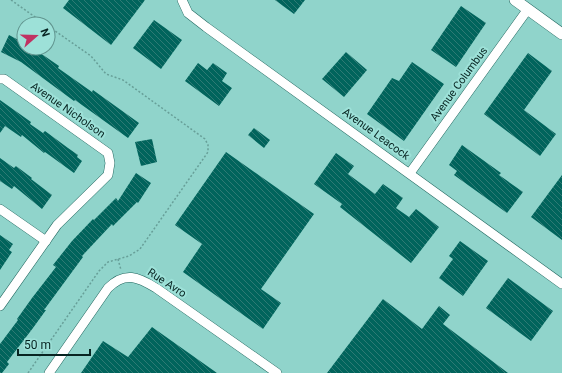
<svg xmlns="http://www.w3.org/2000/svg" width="562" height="373" font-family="Roboto,sans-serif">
<defs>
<pattern id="building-back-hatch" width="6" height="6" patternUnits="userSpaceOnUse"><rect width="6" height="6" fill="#01645c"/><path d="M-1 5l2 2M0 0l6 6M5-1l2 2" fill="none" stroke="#2e7a74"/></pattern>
</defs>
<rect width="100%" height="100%" fill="#90d4cb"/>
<g fill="url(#building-back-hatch)">
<path d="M69,0H145L111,45L63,8Z"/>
<path d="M275,0H305L294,14Z"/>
<path d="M461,6L486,23L456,67L431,50Z"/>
<path d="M154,20L182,40L161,69L133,48Z"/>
<path d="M9,35L24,43V48H33L59,66L58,68L92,92L93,90L139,123L128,138L75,100L74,101L21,62L1,52Z"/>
<path d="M346,52L367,70L344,97L322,79Z"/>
<path d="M528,53L552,71L524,110L556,134L540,156L484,114Z"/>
<path d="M412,62L444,84L404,141L367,114L392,78L399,81Z"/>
<path d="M198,63L207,70L213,63L227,73L222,81L232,88L219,106L185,81Z"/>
<path d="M0,100L31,122L30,124L43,133L45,131L68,148L78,155L77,157L82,161L74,173L45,152L44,153L22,135L21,137L5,126L0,133Z"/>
<path d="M254,128L270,140L264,148L248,135Z"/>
<path d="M152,139L157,162L141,166L135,142Z"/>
<path d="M462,145L501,173L499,175L523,192L507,213L454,175L457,171L449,165Z"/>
<path d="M226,152L314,214L261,289L281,303L263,329L183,272L202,244L175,225Z"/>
<path d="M336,153L354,166L348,174L375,194L383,184L403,198L396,208L409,217L416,209L439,227L411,263L340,207L342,204L314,184Z"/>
<path d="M0,158L14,168L16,166L32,178L31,179L52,195L42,209L14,186L12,189L0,181Z"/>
<path d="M136,173L151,183L138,203L137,202L113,226L112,224L82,256L83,257L44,310H46L33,328L7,362L9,364L2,373H0V344L18,320L17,319L32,298L56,267L53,265L72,241L93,219L94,220L116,198L118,201Z"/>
<path d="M562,175V240L531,217Z"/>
<path d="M0,235L13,244L9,250L12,252L0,270Z"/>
<path d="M460,241L488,261L463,296L439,278L453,259L449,256Z"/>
<path d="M508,278L553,311L531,341L486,308Z"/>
<path d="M383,299L422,329L439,306L450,315L443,324L508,373H327Z"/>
<path d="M152,327L217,373H81L103,341L128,357Z"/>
</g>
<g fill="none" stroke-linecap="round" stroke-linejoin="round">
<g stroke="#21675f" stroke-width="10">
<g id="minor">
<path d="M182,0L188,13L206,27L562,284"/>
<path d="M0,79H4L108,153L110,163L108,175L57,225L0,306"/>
<path d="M410,173L528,9"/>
<path d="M0,209L46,241"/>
<path d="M49,373L108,288C125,271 138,277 156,288L277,373"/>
</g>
</g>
<g stroke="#21675f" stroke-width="12">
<path id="tertiary" d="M515,0L562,34"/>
</g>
<g stroke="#679f98" stroke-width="1.5" stroke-dasharray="2 2" stroke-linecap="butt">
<path d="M11,0L45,24"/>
<path d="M118,259L121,270"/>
<path d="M28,373L99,271L108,262L129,256L140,249L208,152V145L205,139L123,80L106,74L91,56L48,26"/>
</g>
<use href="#minor" stroke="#fff" stroke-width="9"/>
<use href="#tertiary" stroke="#fff" stroke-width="11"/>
</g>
<g text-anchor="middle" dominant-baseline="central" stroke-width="4" stroke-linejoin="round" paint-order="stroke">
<g font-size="11" fill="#072421" stroke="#9de1d8">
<text transform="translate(459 84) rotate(-54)">Avenue Columbus</text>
<text transform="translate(68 110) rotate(35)">Avenue Nicholson</text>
<text transform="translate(376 134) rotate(36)">Avenue Leacock</text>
<text transform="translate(167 283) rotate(33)">Rue Avro</text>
</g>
</g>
<g transform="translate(36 36) rotate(70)"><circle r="19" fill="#9de1d8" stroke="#61958f"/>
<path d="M0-3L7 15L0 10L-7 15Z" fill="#c03262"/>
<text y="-6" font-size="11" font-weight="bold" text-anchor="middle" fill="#072421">N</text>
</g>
<path d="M18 349v6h72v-6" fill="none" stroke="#072421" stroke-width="2"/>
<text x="24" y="349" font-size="12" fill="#072421" stroke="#9de1d8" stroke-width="3" paint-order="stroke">50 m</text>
</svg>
